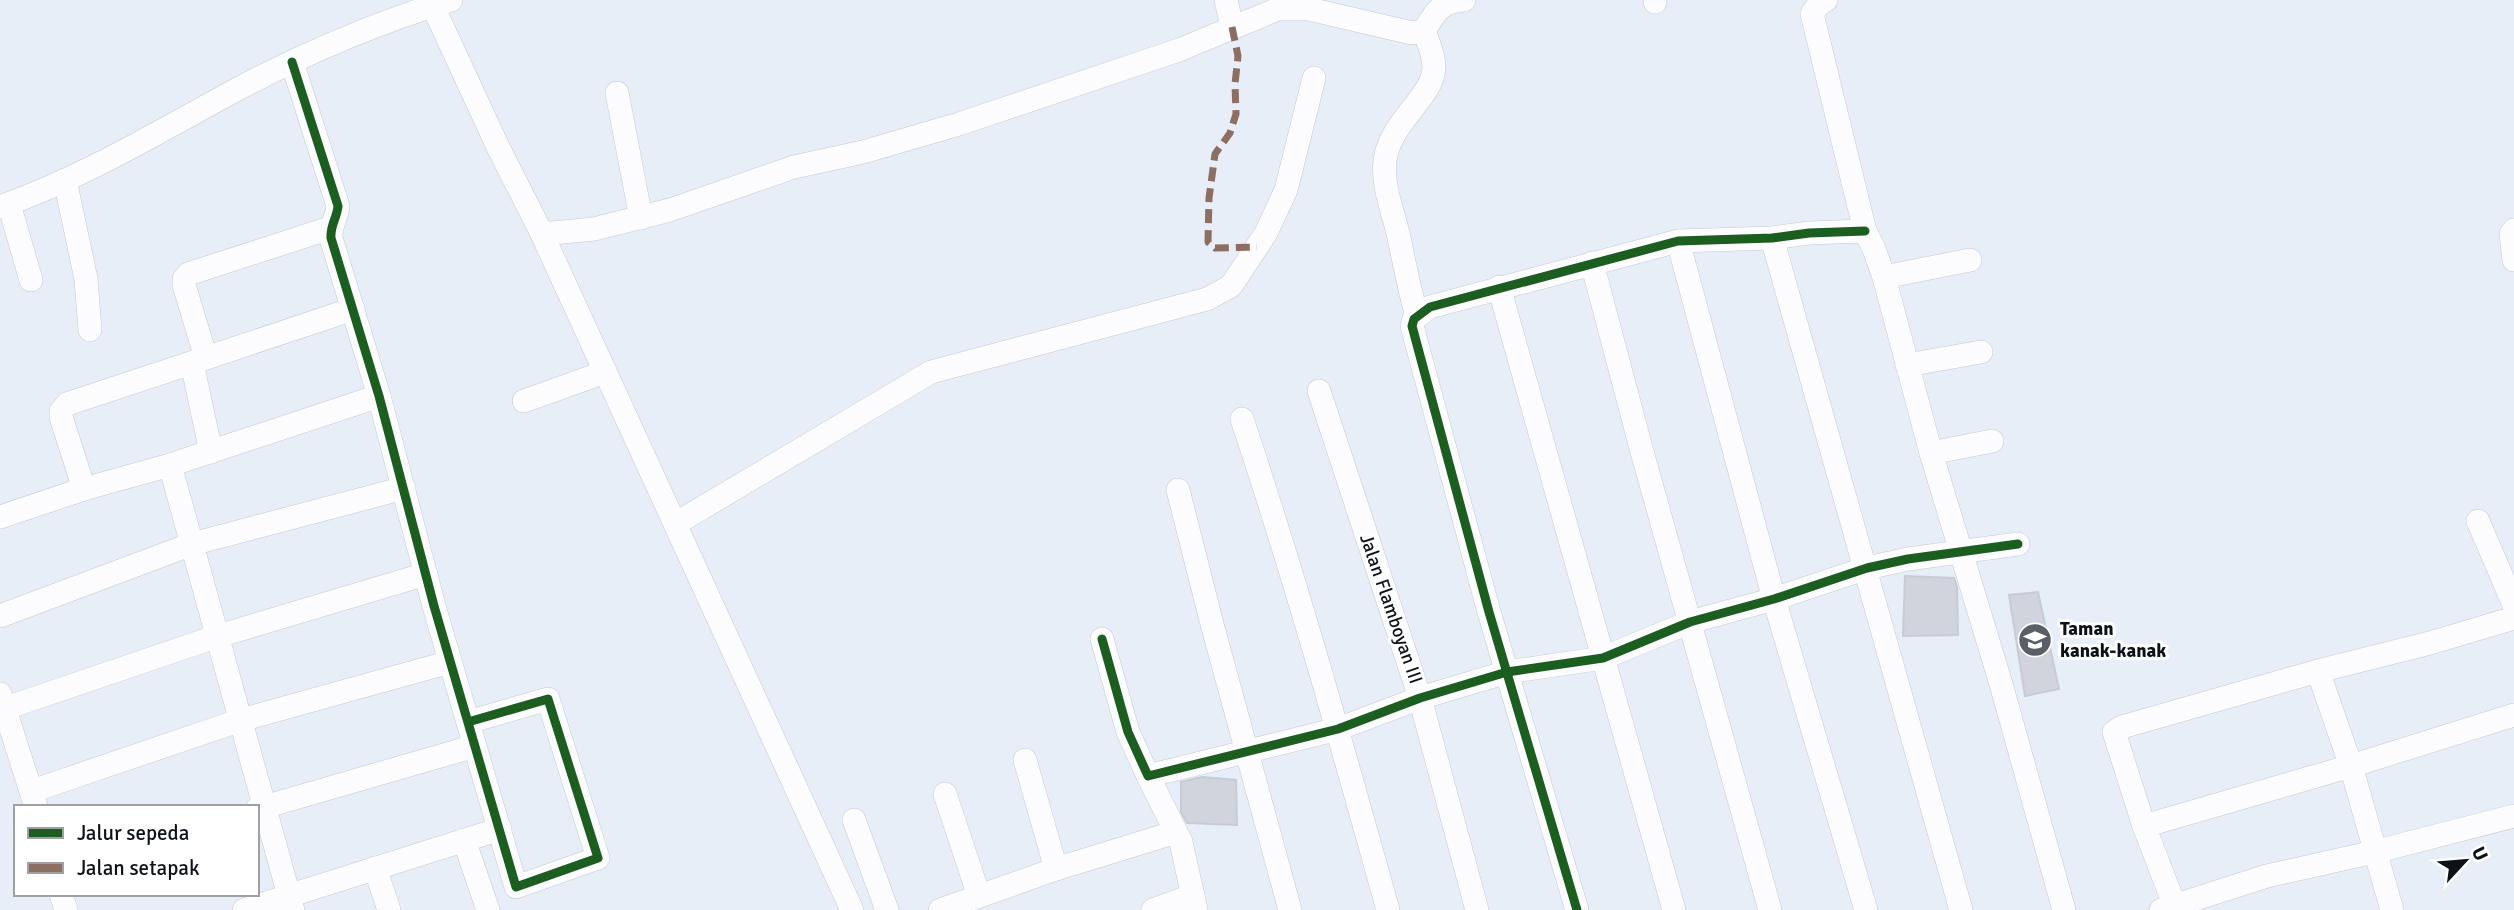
<svg xmlns="http://www.w3.org/2000/svg" width="2514" height="910" font-family="Signika,sans-serif">
<rect width="100%" height="100%" fill="#e8eef8"/>
<g fill="#d1d3dd" stroke="#c8cbd4" stroke-width="2">
<path d="M1905,576L1954,578L1957,587L1958,635L1903,636Z"/>
<path d="M2038,592L2059,689L2025,696L2009,595Z"/>
<path d="M1202,777L1236,780L1237,825L1187,823L1181,812V782Z"/>
</g>
<g fill="none" stroke-linecap="round" stroke-linejoin="round">
<g stroke="#c3c9d1" stroke-width="24">
<g id="minor">
<path d="M430,0L498,147L542,234L852,910"/>
<path d="M1226,0L1232,27"/>
<path d="M1826,0L1818,5L1812,14L1865,231L1874,249L1884,277L1931,453L2001,684L2064,910"/>
<path d="M1655,2V0"/>
<path d="M292,62L338,206C337,218 330,225 331,238L379,396L434,606L516,887L598,858L548,699L468,722"/>
<path d="M617,93L641,218"/>
<path d="M65,180L86,279L90,330"/>
<path d="M9,204L31,280"/>
<path d="M0,207C82,178 158,132 234,91C303,54 376,23 451,0"/>
<path d="M330,228L188,274L184,279V285L206,358L67,404L61,411V417L84,489L170,465L379,396"/>
<path d="M2514,230L2511,234L2514,260"/>
<path d="M542,234L594,229L670,210L794,167L863,152L959,124L1179,50L1278,9H1309L1412,33L1424,31C1436,11 1440,2 1464,0"/>
<path d="M1772,238L1961,910"/>
<path d="M1678,241L1774,599L1866,910"/>
<path d="M1592,263L1641,448L1770,910"/>
<path d="M1884,277L1970,260"/>
<path d="M1499,287L1674,910"/>
<path d="M1417,316C1409,289 1404,261 1398,233C1392,209 1382,185 1385,160C1390,122 1434,96 1434,67C1434,54 1428,42 1424,31"/>
<path d="M206,358L353,309"/>
<path d="M192,363L211,452"/>
<path d="M1907,365L1981,352"/>
<path d="M1319,391L1420,698L1477,910"/>
<path d="M524,401L605,372"/>
<path d="M1242,419C1296,581 1342,745 1388,910"/>
<path d="M1931,453L1992,441"/>
<path d="M170,465L293,910"/>
<path d="M1178,490L1212,624L1290,910"/>
<path d="M0,517L84,489"/>
<path d="M2478,521L2514,605"/>
<path d="M675,524L931,372L1207,299L1231,286L1266,233L1286,190L1314,78"/>
<path d="M0,616L192,544L404,488"/>
<path d="M1102,639L1128,732L1148,776L1338,729L1420,698L1507,672L1603,658L1690,622L1774,599L1867,568L1908,559L2018,544"/>
<path d="M0,694L36,807"/>
<path d="M6,708L218,636L426,574"/>
<path d="M1148,776L1181,842L1196,910"/>
<path d="M32,791L241,720L450,662"/>
<path d="M945,794L979,896"/>
<path d="M257,809L475,746"/>
<path d="M854,820L887,910"/>
<path d="M2144,826L2351,766L2514,715"/>
<path d="M464,840L488,910"/>
<path d="M375,868L389,910"/>
<path d="M1056,869L1176,832"/>
<path d="M61,894L66,910"/>
<path d="M2174,904L2144,826L2114,732L2122,727L2318,671"/>
<path d="M244,910L500,829"/>
<path d="M940,910L1056,869L1025,760"/>
<path d="M1153,910L1193,895"/>
<path d="M1577,910L1489,612L1412,326L1414,319L1430,307L1678,241L1772,238L1809,233L1865,231"/>
<path d="M2161,910L2267,876L2374,852L2514,816"/>
<path d="M2392,910L2351,766L2318,671L2430,643L2514,618"/>
</g>
</g>
<use href="#minor" stroke="#fcfcfe" stroke-width="23"/>
<path stroke="#8d6e63" stroke-width="7" stroke-dasharray="14 7" stroke-linecap="butt" d="M1232,27L1238,56L1235,84L1236,114L1230,133L1215,154L1209,198L1208,242L1215,248L1257,247"/>
<g stroke="#fff" stroke-width="13">
<g id="cycleway">
<path d="M292,62L338,206C337,218 330,225 331,238L379,396L434,606L516,887L598,858L548,699L468,722"/>
<path d="M1102,639L1128,732L1148,776L1338,729L1420,698L1507,672L1603,658L1690,622L1774,599L1867,568L1908,559L2018,544"/>
<path d="M1577,910L1489,612L1412,326L1414,319L1430,307L1678,241L1772,238L1809,233L1865,231"/>
</g>
</g>
<use href="#cycleway" stroke="#1b5e20" stroke-width="9"/>
</g>
<defs>
<g id="school-disc" transform="scale(1.75)"><circle r="9.5" fill="#5a5f67" stroke="#fff"/><path d="M0-5L7-2L0 1L-7-2ZM-4 1L0 2.5L4 1V4Q0 6-4 4Z" fill="#fff"/></g>
</defs>
<g fill-rule="evenodd">
<use href="#school-disc" x="2035" y="640"/>
</g>
<g text-anchor="middle" dominant-baseline="central" stroke-width="6" stroke-linejoin="round" paint-order="stroke">
<g font-size="19" fill="#0d1219" stroke="#fff">
<text transform="translate(1391 609) rotate(71)">Jalan Flamboyan III</text>
</g>
<g font-size="19" font-weight="bold" fill="#0d1219" stroke="#fff" text-anchor="start">
<text x="2060" y="629">Taman<tspan x="2060" dy="22">kanak-kanak</tspan></text>
</g>
</g>
<rect x="14" y="805" width="245" height="91" fill="#ffffff" stroke="#9ea0a3" stroke-width="2"/>
<rect x="28" y="828" width="35" height="10" fill="#1b5e20" stroke="#9ea0a3" stroke-width="2"/>
<text x="77" y="840" font-size="21" fill="#0d1219">Jalur sepeda</text>
<rect x="28" y="863" width="35" height="10" fill="#8d6e63" stroke="#9ea0a3" stroke-width="2"/>
<text x="77" y="875" font-size="21" fill="#0d1219">Jalan setapak</text>
<g transform="translate(2465 861) rotate(64)" stroke="#ffffff" stroke-width="5" paint-order="stroke">
<path d="M0-5L12 26L0 18L-12 26Z" fill="#0d1219"/>
<text y="-10" font-size="19" font-weight="bold" text-anchor="middle" fill="#0d1219">U</text>
</g>
</svg>
